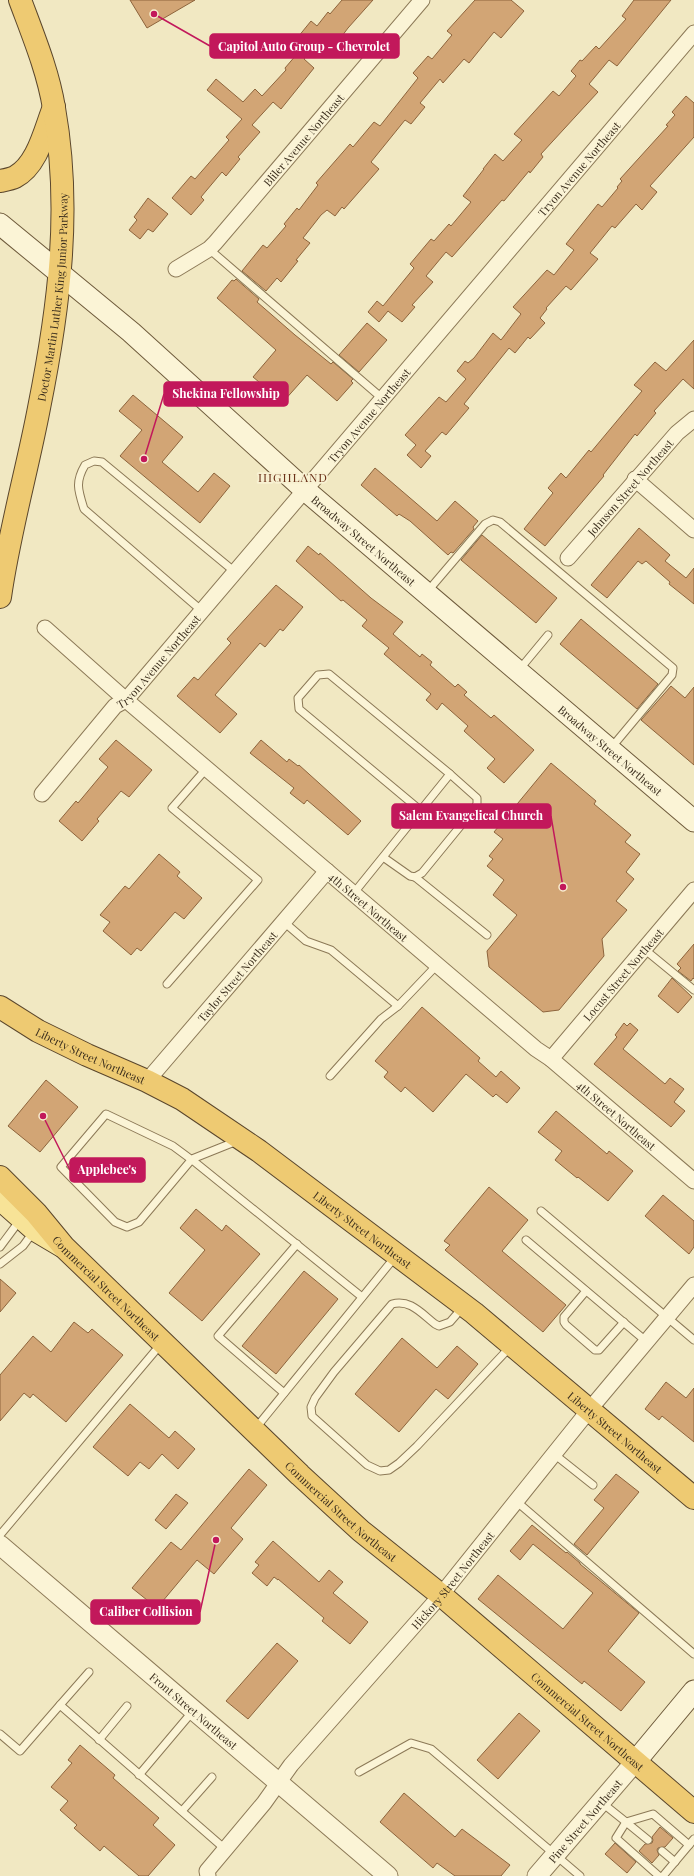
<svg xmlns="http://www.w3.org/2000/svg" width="694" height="1876" font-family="'Playfair Display',serif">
<rect width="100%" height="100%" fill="#f1e8c2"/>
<g fill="#d2a575" stroke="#8d643c">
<path d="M130,0H195L147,28Z"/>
<path d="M342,0H373L348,28L336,44L325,35L304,59L314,68L281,109L273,102L252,125L260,132L238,157L240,159L226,176L222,172L201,197L204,200L191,215L172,198L191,176L195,179L229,140L226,137L242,119L207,90L216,79L243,102L255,89L262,96L286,70L285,68L297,54L289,48L311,21L317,26L328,12L330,14Z"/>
<path d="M475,0H511L524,11L501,38L494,32L469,63L464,59L443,83L440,79L420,103L425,107L411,124L405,120L371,162L379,169L344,209L342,207L335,216L327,210L321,215L303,238L310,243L296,260L298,261L281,282L277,278L266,291L242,271L263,245L267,248L286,226L284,224L297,208L299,210L318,185L316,183L350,144L353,147L374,122L380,126L418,78L413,73L428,56L432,59L452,35L447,31Z"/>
<path d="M634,0H671L617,66L609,60L589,84L598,92L541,154L543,157L530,173L529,171L504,201L502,200L452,257L446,252L426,276L433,282L412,305L415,307L402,322L388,311L379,322L368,312L377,301L383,306L414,268L410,264L431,239L434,241L449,224L451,226L471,202L463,196L484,169H483L495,154L503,161L522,140L514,134L553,91L559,96L576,76L571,71L580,60L582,61L596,46L599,49L626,19L622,16Z"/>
<path d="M686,96L694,103V137L650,186L657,192L642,210L636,204L615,228L612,226L590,253L598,259L571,290L566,286L546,308L547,309L540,318L545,323L530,339L528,337L515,353L509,348L464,404L469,408L446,435L442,432L425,451L431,456L421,468L407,455L416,445L405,435L439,397L446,402L466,379L457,371L465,361L468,363L474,358L493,333L501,340L521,314L513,307L547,270L554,275L574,250L566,244L598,204L602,207L618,188L617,187L622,181L620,179L668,126L666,125L675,115L672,112Z"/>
<path d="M148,198L168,214L153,232L148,229L140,239L129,230L137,220L134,217Z"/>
<path d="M236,279L259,299L257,302L295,335L331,364L333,362L353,379L351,381L353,383L337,401L307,375L283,402L253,377L276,350L217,298L232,280L234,281Z"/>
<path d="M367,323L387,340L359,372L339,355Z"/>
<path d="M694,340V389L683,379L654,411L656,413L637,436L635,434L603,475L604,476L545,546L524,529L553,493L548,488L561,473L566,478L589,450L591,452L642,391L634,385L655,362L666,371Z"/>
<path d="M133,395L183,437L162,462L198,492L214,473L230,486L200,523L120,456L142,430L119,411Z"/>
<path d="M375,468L437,521L455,501L478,521L473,527L474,529L453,553L451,552L448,555L410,521L399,514L397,516L361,485Z"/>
<path d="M639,528L670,555L665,561L686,578L694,568V604L669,584L670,582L646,561L642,564L638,561L607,598L591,585Z"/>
<path d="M482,535L557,598L536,623L461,560Z"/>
<path d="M308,546L319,555L320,553L371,598L403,622L393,634L420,657L422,654L432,662L430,665L455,687L458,684L467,692L464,695L491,718L494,715L534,750L504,783L487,768L495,759L464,731L468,726L442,703L437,710L426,700L431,694L384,654L389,648L362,626L367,620L343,600L341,601L296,561Z"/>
<path d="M276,585L303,607L283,631L280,629L265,647L260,643L215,695L237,714L220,733L177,696L194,677L198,680L231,643L227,639Z"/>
<path d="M581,619L658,684L637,709L560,644Z"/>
<path d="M671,686L685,698L694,687V765L641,720Z"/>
<path d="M116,740L152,770L129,797L121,791L97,819L99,821L82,841L59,821L76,801L78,803L108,767L99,759Z"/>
<path d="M261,740L287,762L289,759L298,766L299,765L361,821L348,835L307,800L304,804L290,793L294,788L250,753Z"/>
<path d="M551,763L596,801L594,804L631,835L625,842L640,854L626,872L634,879L616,901L627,910L602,939L604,956L559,1010L543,1012L489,967L487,951L517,915L493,895L504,880L487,866L493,859L489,856L503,839L494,832Z"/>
<path d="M159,854L180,872L177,876L202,898L184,919L175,912L141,951L137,948L131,955L103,931L110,922L100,915L125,886L129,889Z"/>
<path d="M694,944V979L693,978L691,981L678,971L681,968L677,964Z"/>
<path d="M672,978L692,997L678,1013L658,996Z"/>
<path d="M422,1007L480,1058L478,1061L496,1077L501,1071L520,1088L507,1103L496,1094L493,1097L466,1074L433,1112L405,1087L401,1092L384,1077L388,1072L375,1061Z"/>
<path d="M624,1023L627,1026L630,1023L638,1030L623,1049L665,1084L670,1078L684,1089L674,1102L685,1111L671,1127L594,1064L617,1037L615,1035Z"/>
<path d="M46,1080L78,1107L40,1152L8,1126Z"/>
<path d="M556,1111L607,1154L609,1151L633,1171L608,1201L578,1177L577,1178L555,1160L562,1151L538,1132Z"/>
<path d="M489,1187L528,1220L502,1251L566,1305L543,1332L445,1250L450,1245L444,1241Z"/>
<path d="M663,1195L694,1221V1247L689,1254L645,1216Z"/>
<path d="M196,1209L222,1231L226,1225L260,1254L202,1321L169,1293L205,1250L180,1228Z"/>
<path d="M304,1271L338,1299L276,1374L242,1346Z"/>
<path d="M0,1279L16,1293L0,1312Z"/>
<path d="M74,1322L88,1333L92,1329L123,1355L66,1422L33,1394L30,1398L24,1393L0,1421V1375L33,1336L51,1352Z"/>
<path d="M402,1338L437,1368L457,1346L478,1364L448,1399L436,1389L399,1432L355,1394Z"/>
<path d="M666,1382L686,1398L694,1388V1442L662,1416L659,1420L645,1409Z"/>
<path d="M130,1404L169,1438L175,1431L195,1449L178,1469L162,1454L149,1469L140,1462L128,1476L93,1447Z"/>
<path d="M249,1469L267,1485L231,1528L243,1539L214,1574L197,1560L157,1608L132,1588L171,1542L181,1550Z"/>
<path d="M616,1474L639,1492L587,1555L574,1544L604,1508L594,1500Z"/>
<path d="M176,1494L188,1503L166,1529L155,1520Z"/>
<path d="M532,1525L566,1553L567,1552L580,1563V1564L639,1613L608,1651L645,1682L621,1711L584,1681L582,1684L478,1599L498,1575L563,1629L593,1593L533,1544L520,1560L510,1551Z"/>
<path d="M273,1541L319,1582L329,1570L343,1582L333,1593L368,1622L350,1644L322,1621L324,1618L278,1579V1580L274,1577L267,1586L252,1573L259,1565L255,1562Z"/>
<path d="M277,1643L298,1661L248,1719L226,1701Z"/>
<path d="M519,1713L540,1731L498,1779L477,1760Z"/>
<path d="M80,1745L115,1775L113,1778L159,1818L153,1825L175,1845L148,1876H139L104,1846L100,1851L74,1828L77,1825L60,1810L68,1801L51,1787L72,1763L68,1760Z"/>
<path d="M404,1793L455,1837L462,1829L510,1865L501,1876H455L437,1863L433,1868L380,1822Z"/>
<path d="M660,1827L673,1838L665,1847L658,1848L657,1850L659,1855L652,1863L639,1851L645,1844L652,1843L653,1840L652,1837Z"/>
<path d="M615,1843L636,1862L627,1873L605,1854Z"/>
</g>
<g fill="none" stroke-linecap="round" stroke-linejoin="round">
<g stroke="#8c7957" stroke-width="9">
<g id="service">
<path d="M209,249L383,399"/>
<path d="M427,592L485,524L493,520L500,522L673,668L672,675L611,748"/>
<path d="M202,611L84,509C78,490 75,482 85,465L94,461L102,462L235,572"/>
<path d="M519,670L548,635"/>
<path d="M420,810L299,709L298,698L318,675L329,674L450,774"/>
<path d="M415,877L487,935"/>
<path d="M353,894L450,774L477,798V804L471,813L422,873L415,877L410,876L383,857"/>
<path d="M284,922L306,941L331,950L398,1006L437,965"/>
<path d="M644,949L694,990"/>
<path d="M167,984L258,880L172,808L207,768"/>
<path d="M330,1076L381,1019L398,1006"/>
<path d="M237,1141L192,1159L139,1222L127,1227L115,1222L61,1167L106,1114L173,1146L196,1163L362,1297"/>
<path d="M541,1211L694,1340"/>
<path d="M526,1240L647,1342"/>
<path d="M0,1247L20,1220"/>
<path d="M0,1264L23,1246L34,1231"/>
<path d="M586,1291L564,1317V1322L566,1325L595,1350H599L624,1322"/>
<path d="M463,1307L450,1322L439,1326L435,1324C421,1313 410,1299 392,1304L334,1372L315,1398L311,1407L312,1416L367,1465L380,1471L389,1470L399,1463L417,1446L511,1346"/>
<path d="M284,1393L218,1336L297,1244"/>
<path d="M255,1429L395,1257"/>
<path d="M554,1454L593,1485"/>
<path d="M516,1501L694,1654"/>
<path d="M0,1535L161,1344"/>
<path d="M60,1705L89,1672"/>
<path d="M0,1734L20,1751L60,1705L225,1849"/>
<path d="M99,1740L127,1706"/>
<path d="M359,1772L411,1743L431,1749L580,1876"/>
<path d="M139,1775L193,1711"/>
<path d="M601,1802L626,1822L653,1814L689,1845L663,1876"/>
<path d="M182,1811L212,1777"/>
<path d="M648,1840L626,1822L616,1838L659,1876"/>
<path d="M689,1845L694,1839"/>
<path d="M662,1851L675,1862"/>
</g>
</g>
<g stroke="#8c7957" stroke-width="17">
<g id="minor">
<path id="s1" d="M176,269L209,249L215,243L422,0"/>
<path d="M635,479L694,530"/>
<path id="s2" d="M568,558L677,433L694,419"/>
<path id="s3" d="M45,628L126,700L536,1049L551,1059L694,1181"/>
<path id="s4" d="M42,794L115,706L126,700L694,33"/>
<path id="s5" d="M551,1059L694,890"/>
<path id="s6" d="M147,1081L327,871"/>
<path id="s7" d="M208,1876L207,1871L264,1803L291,1765L441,1595L590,1409L694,1285"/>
</g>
</g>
<g stroke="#8c7957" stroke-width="21">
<g id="tertiary">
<path id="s8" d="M0,1545L388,1876"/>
<path id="s9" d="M537,1876L635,1762"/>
</g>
</g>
<g stroke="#6e5a3b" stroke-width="23">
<g id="secondary">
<path id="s10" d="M0,224L131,332L305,490L694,821"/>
<path d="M635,1762L694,1691"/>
</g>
</g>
<g stroke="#5a462c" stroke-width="24">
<path id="primary" d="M0,1199L35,1230L62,1246"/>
</g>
<g stroke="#5a462c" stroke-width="24">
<g id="trunk">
<path d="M0,181C5,180 11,179 15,177C38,165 45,129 54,107"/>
<path id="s11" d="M0,597C9,533 27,471 39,408C59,308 72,209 54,108C48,71 33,35 20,0"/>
<path id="s12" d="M0,1007L38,1031L87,1055L147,1081L182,1099L259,1151L474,1313L694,1498"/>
<path id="s13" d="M0,1177L36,1213L64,1247L300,1475L361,1531L441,1595L694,1812"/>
</g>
</g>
<use href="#service" stroke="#fbf4d6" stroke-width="7"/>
<use href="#minor" stroke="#fbf4d6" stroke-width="15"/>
<use href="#tertiary" stroke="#fbf4d6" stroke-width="19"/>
<use href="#secondary" stroke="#fbf4d6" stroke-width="21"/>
<use href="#primary" stroke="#f7e397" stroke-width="22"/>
<use href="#trunk" stroke="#eeca72" stroke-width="22"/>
</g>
<g text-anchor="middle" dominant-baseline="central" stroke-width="3.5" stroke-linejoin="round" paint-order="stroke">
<g font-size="11" fill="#3b2e1d" stroke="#f8f1d2">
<text stroke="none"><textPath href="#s1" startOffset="183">Bliler Avenue Northeast</textPath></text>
<text stroke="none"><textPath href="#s4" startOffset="825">Tryon Avenue Northeast</textPath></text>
<text stroke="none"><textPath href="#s11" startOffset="305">Doctor Martin Luther King Junior Parkway</textPath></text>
<text stroke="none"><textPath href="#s4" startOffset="501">Tryon Avenue Northeast</textPath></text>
<text stroke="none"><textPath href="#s2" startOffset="94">Johnson Street Northeast</textPath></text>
<text stroke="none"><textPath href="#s10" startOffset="482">Broadway Street Northeast</textPath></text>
<text stroke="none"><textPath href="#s4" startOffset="177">Tryon Avenue Northeast</textPath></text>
<text stroke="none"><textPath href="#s10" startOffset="806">Broadway Street Northeast</textPath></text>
<text stroke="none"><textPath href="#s3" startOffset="427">4th Street Northeast</textPath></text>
<text stroke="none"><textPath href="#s5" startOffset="111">Locust Street Northeast</textPath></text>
<text stroke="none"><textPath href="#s6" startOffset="138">Taylor Street Northeast</textPath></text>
<text stroke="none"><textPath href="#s12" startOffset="103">Liberty Street Northeast</textPath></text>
<text stroke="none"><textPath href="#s3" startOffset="751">4th Street Northeast</textPath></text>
<text stroke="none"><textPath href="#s12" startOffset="427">Liberty Street Northeast</textPath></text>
<text stroke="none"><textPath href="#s13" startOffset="154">Commercial Street Northeast</textPath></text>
<text stroke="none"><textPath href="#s12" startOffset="751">Liberty Street Northeast</textPath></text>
<text stroke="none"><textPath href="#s13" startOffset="478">Commercial Street Northeast</textPath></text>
<text stroke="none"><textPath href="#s7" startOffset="386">Hickory Street Northeast</textPath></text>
<text stroke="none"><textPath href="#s8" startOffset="255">Front Street Northeast</textPath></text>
<text stroke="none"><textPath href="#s13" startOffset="802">Commercial Street Northeast</textPath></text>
<text stroke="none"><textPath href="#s9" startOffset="73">Pine Street Northeast</textPath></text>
</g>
<g font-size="12" letter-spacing="1" fill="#6b3219" stroke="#f8f1d2">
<text x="293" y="477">HIGHLAND</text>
</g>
</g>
<path fill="none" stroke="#c2185b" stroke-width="1.5" d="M154 14L210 46M144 459L164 394M563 887L551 816M43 1116L70 1170M216 1540L200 1612"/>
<g fill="#c2185b" stroke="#f8f1d2" stroke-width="1.5">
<circle cx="154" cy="14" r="4"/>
<circle cx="144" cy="459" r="4"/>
<circle cx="563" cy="887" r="4"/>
<circle cx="43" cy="1116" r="4"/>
<circle cx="216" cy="1540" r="4"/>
</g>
<g fill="#c2185b" stroke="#c2185b" stroke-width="1.5">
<rect x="210" y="34" width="189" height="24" rx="4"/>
<rect x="164" y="382" width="124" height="24" rx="4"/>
<rect x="392" y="804" width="159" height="24" rx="4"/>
<rect x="70" y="1158" width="75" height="24" rx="4"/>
<rect x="91" y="1600" width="109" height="24" rx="4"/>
</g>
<g font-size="12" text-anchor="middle" font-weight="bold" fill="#fff">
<text x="304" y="51">Capitol Auto Group - Chevrolet</text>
<text x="226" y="398">Shekina Fellowship</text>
<text x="471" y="820">Salem Evangelical Church</text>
<text x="107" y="1174">Applebee's</text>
<text x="146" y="1616">Caliber Collision</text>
</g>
</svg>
